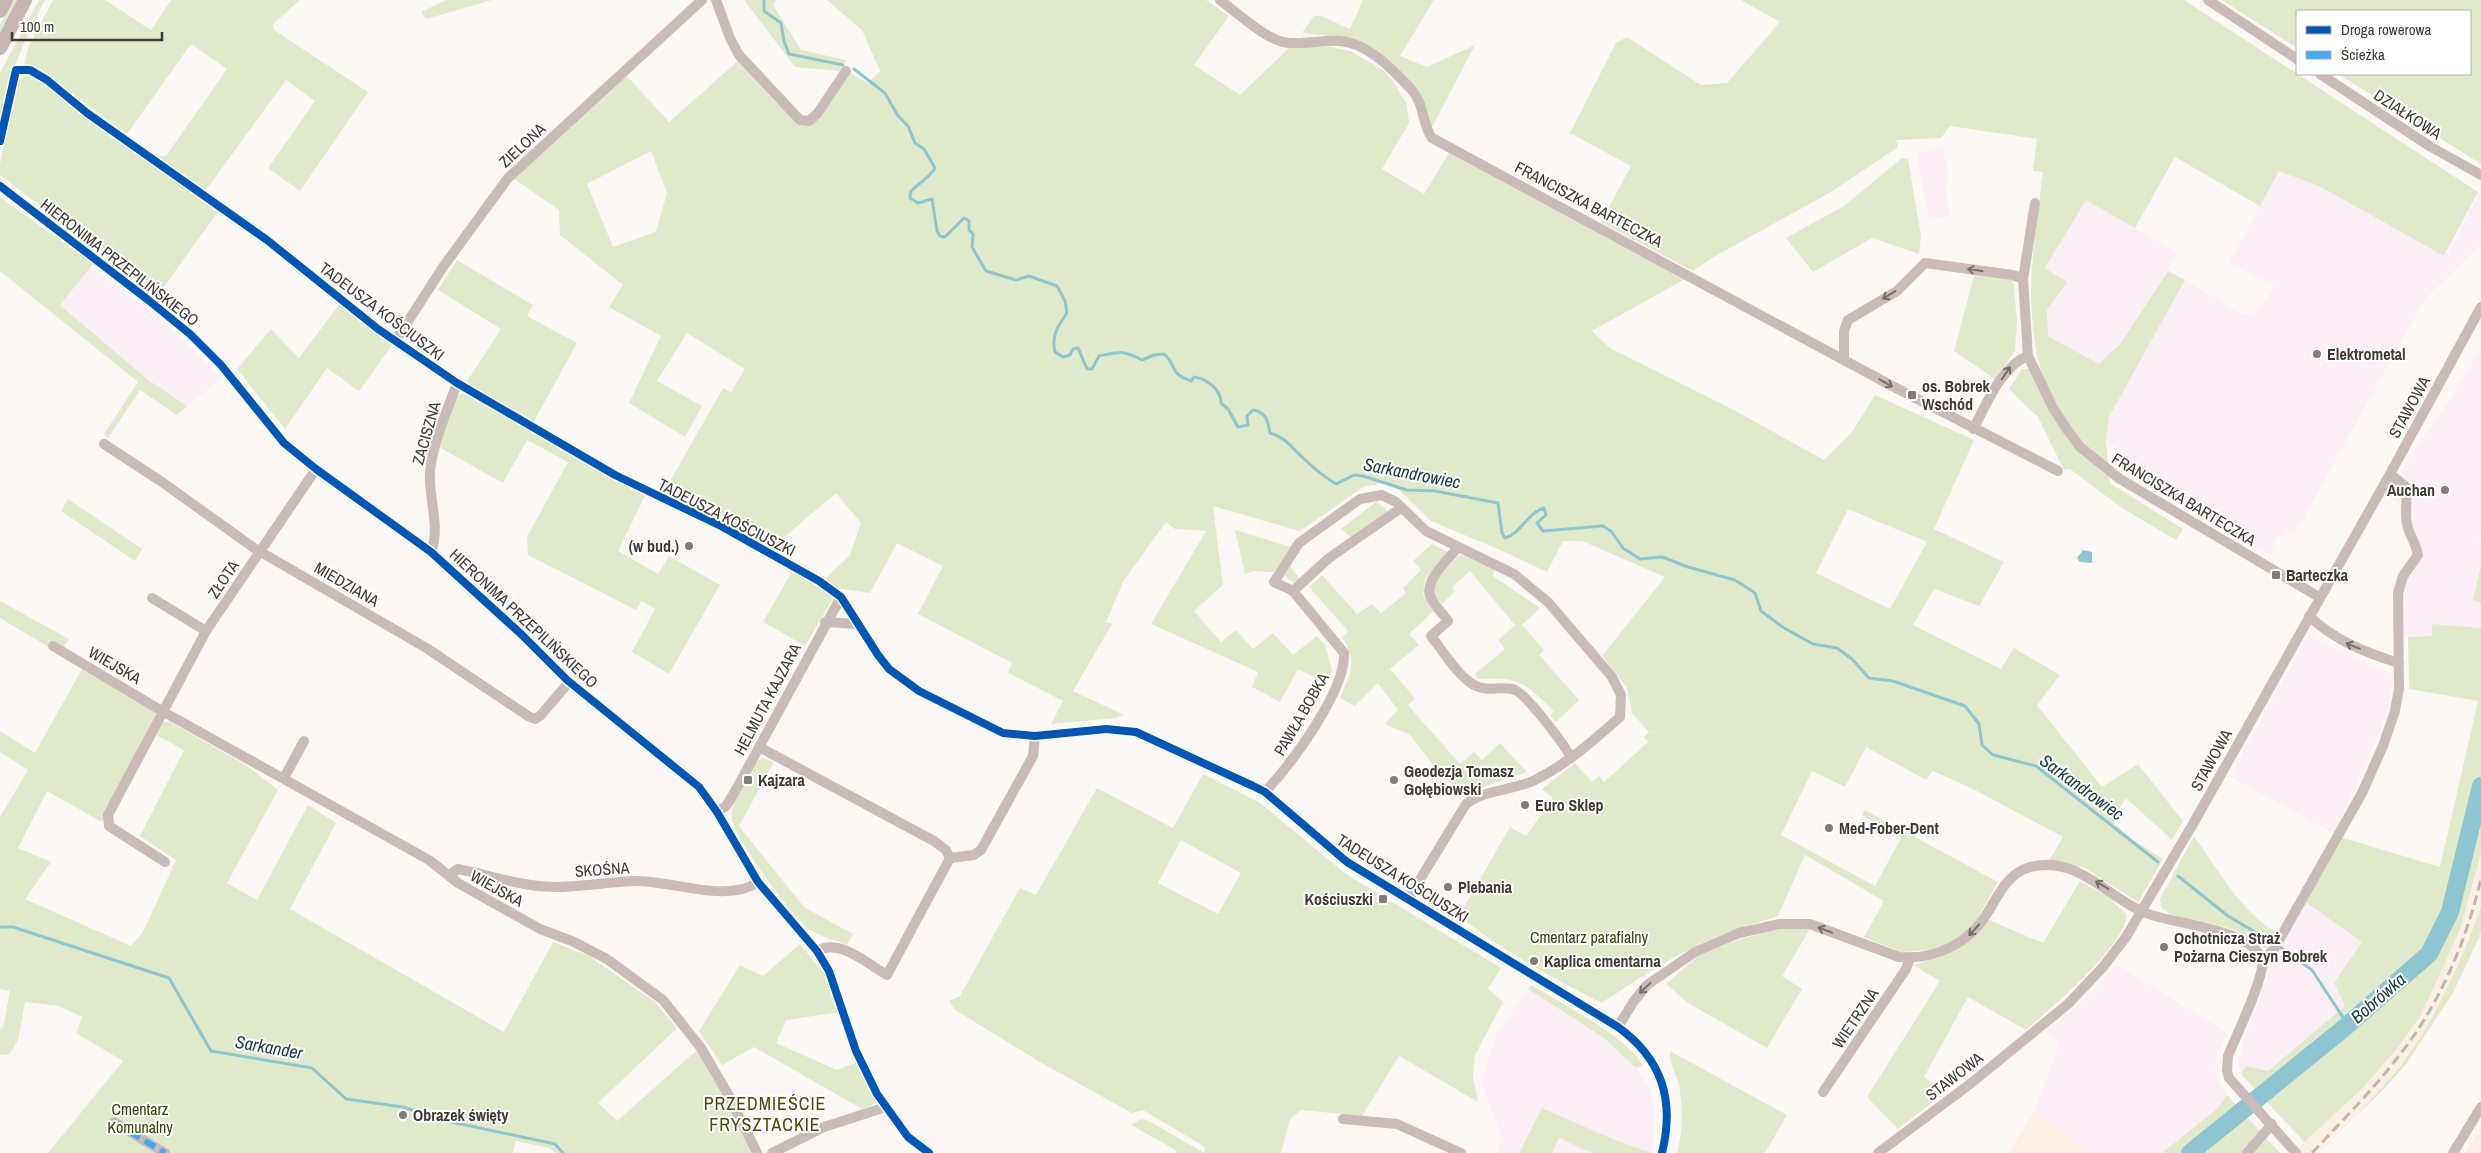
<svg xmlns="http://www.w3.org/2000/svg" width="2481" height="1153" font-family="'Archivo Narrow',sans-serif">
<rect width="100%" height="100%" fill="#fbf7f4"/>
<g fill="#fdefe2">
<path d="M2481,853V907L2468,941L2442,1000L2405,1060L2355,1117L2319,1153H2297L2304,1142L2363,1088L2399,1046L2421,1015L2460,930Z"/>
<path d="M2033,1114L2096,1153H2008Z"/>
<path d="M2481,1126V1153H2465Z"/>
</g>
<g fill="#fceef5">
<path d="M1943,148L1949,177L1945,189L1950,216L1929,220L1917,154Z"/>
<path d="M2279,171L2345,196L2448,254L2480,192L2481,244L2425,299L2296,532L2278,537L2271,549L2275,551L2273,555L2240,541L2106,440L2109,417L2185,280L2241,314H2252L2260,308L2275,287L2229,263Z"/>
<path d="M2086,199L2178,253L2120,344L2099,365L2048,335L2047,310L2067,282L2045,268Z"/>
<path d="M90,267L154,314L222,378L187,406L147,379L60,304Z"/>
<path d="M2481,349V534L2478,538L2481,542V565L2473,600L2481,603V628L2432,624L2433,636L2393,637L2395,588L2413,552L2412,544L2401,524L2400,504L2389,497L2411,455L2446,405Z"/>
<path d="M2308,636L2394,675L2386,717L2334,833L2230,777Z"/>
<path d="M2304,901L2362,942L2334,983L2345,1006L2267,1072L2246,1066L2241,1074L2238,1065L2243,1043L2278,951Z"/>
<path d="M2117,965L2228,1033L2216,1056L2215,1066L2217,1078L2227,1095L2218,1108L2162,1153H2096L2033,1114L2060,1043L2046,1033L2085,999Z"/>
<path d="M1528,989L1604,1038L1636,1068L1651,1090L1655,1116L1652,1153H1499L1500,1133L1483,1086L1484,1074L1496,1035Z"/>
</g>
<g fill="#e0eaca" fill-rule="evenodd">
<path d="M13,0H18L0,34V25Z"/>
<path d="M39,0H45C22,44 11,72 0,121V73Z"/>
<path d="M53,0H105L151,30L171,0H300L273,24L274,30L368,92L300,191L268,168L315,101L286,80L206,190L159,157L166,156L227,69L191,44L127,134L53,79L29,65L24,66L28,48Z"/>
<path d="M446,0H492L426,19L421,12Z"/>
<path d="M744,0H776L773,5L801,50L846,60L840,71L795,67Z"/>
<path d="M827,0H1206L1229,16L1194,65L1240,95L1292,45L1326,46L1350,51L1383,70L1392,80L1407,104L1409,123L1382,169L1424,194L1449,153L1640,256L1687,278L1592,331L1610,348L1732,409L1824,460L1852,432L1875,395L1974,440L1934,529L2004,562L1979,606L1934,589L1913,625L2001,669L2014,648L2060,675L2037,705L2102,787L2138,764L2183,821L2172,840L2126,798L2112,821L2132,839L2163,859L2138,902L2085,868L2049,861L2063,837L1973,789L1933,771L1926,780L1866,747L1845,787L1812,771L1781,835L1875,886L1901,838L1862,815L1865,810L1998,882L1971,930L1950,943L1928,950L1901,952L1864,937L1884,901L1805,855L1778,916C1751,925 1724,932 1698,945C1664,961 1633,983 1601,1003C1554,979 1500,949 1459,916L1510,827L1526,836L1553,798L1542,789L1575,763L1592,782L1599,776L1604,782L1648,742L1644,737L1649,732L1632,713L1627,688L1602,656L1665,577L1582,541H1563L1547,572L1498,549L1431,521L1399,490L1382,483L1363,487L1300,531L1213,506L1223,585L1194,611L1221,642L1236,630L1253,649L1273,633L1293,655L1317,636L1325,645L1332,670L1326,683L1298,669L1280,702L1252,687L1258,672L1151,624L1206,531L1175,529L1166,522L1124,580L1106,622L1112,624L1073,691L1124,715L1116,718L1051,724L1063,701L1008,673L1012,663L918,614L943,566L897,543L870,593L836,588L826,578L850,555L861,523L836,493L774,546L664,492L723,388L731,392L745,369L687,333L657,381L702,406L685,437L629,403L661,336L609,307L623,285L560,235L559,210L513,178L626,75L669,122L739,60L808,126L849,72L868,83L880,71L862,30ZM651,151L667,193L656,232L613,247L587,184ZM1848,509L1927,542L1890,609L1816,573Z"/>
<path d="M1363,0H1434L1400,56L1427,67L1475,45L1430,131L1405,85L1351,38L1302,33L1314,16H1321L1350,29Z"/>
<path d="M1741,0H2184L2478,192L2444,256L2321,187L2279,171L2260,206L2175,157L2135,228L2086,200L2045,268L2067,282L2047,310L2048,336L2099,364L2120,344L2168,271L2185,280L2109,417L2106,440L2110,483L2183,529L2176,540L2122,508L2070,469L2064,470L2038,417L2009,389L2022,369H2041C2022,304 2035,238 2043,172L2033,171L2037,139L1950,126L1941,138L1896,140L1898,147L1831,192L1712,258L1693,271L1601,222L1631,166L1570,133L1616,43L1627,37L1701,85L1727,83L1780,22Z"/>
<path d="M2222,0H2481V164L2338,74H2470V11H2297V48Z"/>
<path d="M24,76L36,78L84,115L220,209L158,295L0,175V164L15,84Z"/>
<path d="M1902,158L1908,159L1921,236L1919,254L1872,238L1813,272L1786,238L1844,206Z"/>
<path d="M0,197L93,264L60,305L147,379L187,406L177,415L140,390L108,438L104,434L138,382L0,271Z"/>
<path d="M457,260L533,305L527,316L577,343L533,423L466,383L501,329L438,290Z"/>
<path d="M1975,273L2013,280L2017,320L2015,351L1995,379L1954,351Z"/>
<path d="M339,305L393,344L359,391L327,368L285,429L237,369L271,329L299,358Z"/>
<path d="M465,392L645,496L618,551L658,574L669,556L720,585L669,674L632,652L655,609L642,601L636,610L528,555L527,537L568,462L527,440L503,483L439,447L455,397Z"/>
<path d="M68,499L142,549L135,561L61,511Z"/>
<path d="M1376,502L1386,509L1388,513L1351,537L1341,529Z"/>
<path d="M1235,530L1291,547L1274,572L1253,571L1245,574Z"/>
<path d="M1432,544L1448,552L1425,579L1423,595L1434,611L1409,634L1419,645L1390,669L1415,698L1408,705L1460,764L1474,752L1482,760L1500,743L1527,772L1471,791L1465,797L1441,775L1410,735L1385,724L1398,710L1378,683L1355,706L1340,698C1351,672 1358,663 1342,637L1348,631L1309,587L1322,575L1357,614L1372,604L1381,613L1406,593L1403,588L1421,570L1413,561Z"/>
<path d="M1462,555L1495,569L1493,576L1540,608L1522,625L1544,650L1539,655L1579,700L1556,722L1550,716L1554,711C1525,684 1521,676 1479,679L1475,674L1505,649L1498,640L1515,625L1470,571L1453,586L1454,592L1442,604L1432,593V586L1457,557Z"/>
<path d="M2481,565V603L2473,600Z"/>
<path d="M1290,566L1301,580L1296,584L1284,576Z"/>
<path d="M793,570L827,591L832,600L805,646L763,622Z"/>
<path d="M0,601L69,639L60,654L0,618Z"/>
<path d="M2432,624L2481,628V853L2460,930L2421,1015L2399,1046L2363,1088L2304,1142L2241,1074L2246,1066L2268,1071L2345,1006L2334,983L2362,942L2304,901L2340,837L2440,867L2478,701L2409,689L2408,637L2432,636Z"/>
<path d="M82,669L157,711L102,822L47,791L18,848L51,862L25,899L131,946L143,932L176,860L140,836L184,750L156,735L162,722H170L246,765L278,790L227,883L257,900L308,805L336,823L290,909L504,1032L553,942L589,956L655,1002L677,1028L598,1103L617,1121L697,1050L725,1096L751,1153H555L549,1148L516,1141L513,1153H48L123,1061L76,1033L82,1017L59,1006L25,1002L18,1040L10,1054L0,1055V1029L3,1028L10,991L0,989V817L28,770L0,752V731L35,753Z"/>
<path d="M763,758L774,762L739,826L804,907L853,934L847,945C836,940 821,937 811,931C796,922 733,836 732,820C730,799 747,778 757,761Z"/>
<path d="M1203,774L1260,803L1346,874L1501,968L1488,989L1503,1002L1475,1055L1473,1076L1478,1102L1399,1056L1362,1116L1301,1110L1290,1119L1281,1153H1204L1205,1147L1143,1110L1132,1113L1040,1062L955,1010L949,1001L960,996L1020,888L1036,895L1097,788L1173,828ZM1181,840L1241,873L1218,914L1158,883Z"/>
<path d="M2194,836C2219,871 2240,911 2277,933L2267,948C2257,947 2247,936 2237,931C2213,920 2181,927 2161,907L2160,899Z"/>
<path d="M2080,881L2107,896L2126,914C2130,942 2047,1012 2026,1030L1968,997L1924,1077L1946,1092L1898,1129L1867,1097L1940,981L1913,965C1947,956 1967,950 1987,919L2043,943Z"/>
<path d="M2481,907V933L2453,993L2406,1064L2383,1090L2355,1117C2371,1098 2390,1080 2405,1060C2438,1014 2462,960 2481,907Z"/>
<path d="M1779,929H1810L1782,976L1802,989L1767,1048L1688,1003L1666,984L1699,955L1740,939Z"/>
<path d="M800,944L825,975L841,1012L786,1020L776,1043L837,1070L857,1062L879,1102L862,1109L754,1047L722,1065L699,1031L740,965L763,976Z"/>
<path d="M1531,985C1561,1003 1627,1036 1643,1066L1636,1068L1604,1038L1528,989Z"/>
<path d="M1670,1051L1787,1115L1765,1153H1677C1683,1131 1683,1109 1679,1085C1676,1073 1669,1064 1670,1051Z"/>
<path d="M2227,1095L2280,1153H2162L2218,1108Z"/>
<path d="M1542,1108L1615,1140L1652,1153H1592L1559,1138L1552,1153H1519Z"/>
<path d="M1141,1119L1149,1121L1204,1153H1176L1177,1151L1131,1125Z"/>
</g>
<path fill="#8dc6d1" d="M2083,550L2092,552V563L2080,562L2077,558Z"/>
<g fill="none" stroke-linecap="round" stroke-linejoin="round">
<g stroke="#8dc6d1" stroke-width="3">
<path d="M764,0V11L781,23L784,41L789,54L843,65"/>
<path d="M854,69L885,93L898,116L908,126L915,143L924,149L935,168C932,175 917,185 911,191L910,198L918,203L932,199L937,231L940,236L945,237L964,218L969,221V230L973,234L972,247L986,271L1016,280L1029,276L1057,286L1065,301L1067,313C1058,326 1051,335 1055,352L1063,357L1070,355L1073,349L1078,348L1087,369H1092L1099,356C1119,352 1123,350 1142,360L1154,355L1164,354C1178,366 1168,373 1191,381L1194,377C1207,379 1221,389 1221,403L1228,409L1238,427L1248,425L1247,416L1253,410C1266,412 1268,421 1270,433C1286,438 1290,446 1301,456C1312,467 1323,476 1336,484L1354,475L1363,476L1407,490L1435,491L1498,503L1502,533L1505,538C1522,533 1527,513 1544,508L1546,515L1537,523L1543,531L1603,526L1611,531L1623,548L1640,559L1662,557L1688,567L1735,580L1755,593L1761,611L1784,628L1813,644L1837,648L1852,659L1869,678L1893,681L1965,706L1979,724L1982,745L1993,755L2036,766L2158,862"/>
<path d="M2178,876L2228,916L2280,947L2312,970L2348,1025"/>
<path d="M0,927H13L169,978L211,1051L312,1068L346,1099L403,1107L442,1120L555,1144L563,1153"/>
</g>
<path stroke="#8dc6d1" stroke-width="18" d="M2190,1153L2343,1029L2429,954L2450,912L2481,786"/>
<g stroke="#cbbbb8" stroke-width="10">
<path d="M716,0L730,38L739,55L800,120L809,121L817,114L846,71"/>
<path d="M1220,0C1236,12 1265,38 1283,42C1301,46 1322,39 1340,41C1368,43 1393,70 1411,89C1425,105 1422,125 1432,138L1894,387L2058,471"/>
<path d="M2208,0L2297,59"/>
<path d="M2320,74L2431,147L2481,175"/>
<path d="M0,141L16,70H30L47,80L87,113L267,240L378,329L457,383L615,475L721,526L819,581L841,597L878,655L889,669L919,691L1003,733L1035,736L1106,729L1136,732L1253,786L1265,792L1347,862L1618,1027C1662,1059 1675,1100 1662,1153"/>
<path d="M0,186L147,299L190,334L221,365L284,443L316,469L431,552L521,634L567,680L699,787L717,812L758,882L817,951L829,971L856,1051L877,1094L908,1137L929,1153"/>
<path d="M2035,203L2023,279L2028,356L2053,408L2066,428L2080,447L2120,479L2319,597"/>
<path d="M396,340L443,267L508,178L702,0"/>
<path d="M1844,358V331L1848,320L1897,291L1925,263L2013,275L2023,279"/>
<path d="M1973,429C1987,404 2001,366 2028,356"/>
<path d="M104,444L162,482L254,548L428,649L528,716L535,719L541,715L569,682"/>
<path d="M1458,547C1449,559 1422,582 1431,598C1435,606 1443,614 1448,621L1431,636C1444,652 1457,675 1474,685C1488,693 1501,685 1515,690C1527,695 1565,745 1571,758"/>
<path d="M431,552C441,527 428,497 430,472C433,441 447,412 457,383"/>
<path d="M1293,591L1329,558L1401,508"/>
<path d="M152,598L206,631"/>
<path d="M2309,616C2334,640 2366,653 2399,663"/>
<path d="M825,622L857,624"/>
<path d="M53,646L162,711L429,860L458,883L540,929L572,941L607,959L663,1000L701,1048L729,1096L757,1153"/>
<path d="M759,747L934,841L946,850L950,858"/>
<path d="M284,778L304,741"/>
<path d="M1265,792C1291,764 1346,691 1344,653L1293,591L1274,582L1299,543L1360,499L1382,495L1396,502L1426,531L1514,574L1548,602L1612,677L1621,695L1620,717C1593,741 1567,764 1535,780C1512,791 1486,789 1466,804L1408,899"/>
<path d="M717,812L726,806L733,795L841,597"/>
<path d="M165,862L109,826L108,815L206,631L316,469"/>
<path d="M449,875L458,869C489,875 523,887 555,887C581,887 608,882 635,881C671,880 727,904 758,882"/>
<path d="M817,951C840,938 866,963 887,975L950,858L974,855L981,850L1033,756L1035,736"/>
<path d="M2262,961L2274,949L2362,793L2383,746L2395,711L2399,689L2398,593L2403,576L2418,555C2416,543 2409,535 2407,524C2404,512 2408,500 2406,487L2390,474"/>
<path d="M1618,1027L1634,1001L1647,985L1695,952L1739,933L1780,924H1810L1899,957C1935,960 1969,944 1988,912C2000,893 2007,874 2030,867C2077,855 2106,896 2143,912C2173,925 2252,928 2262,960C2266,975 2235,1038 2228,1056L2227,1071L2229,1078L2296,1153"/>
<path d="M1823,1092L1906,969L1910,958"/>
<path d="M1343,1119L1397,1124L1461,1153"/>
<path d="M114,1122L165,1153"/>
<path d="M772,1153L824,1127L886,1107"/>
<path d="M1878,1153L1970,1084L2068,1004L2103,967L2126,937L2193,824L2390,474L2481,307"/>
<path d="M2247,1153L2272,1124"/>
<path d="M2453,1153L2481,1107"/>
</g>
<g stroke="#c7b5b3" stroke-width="14">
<path d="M0,11L6,0"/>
<path d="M0,48L25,0"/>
</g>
<path stroke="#bfb5b3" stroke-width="3" stroke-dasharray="10 5" stroke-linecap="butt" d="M2312,1153C2341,1122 2372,1091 2398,1057C2439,1006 2466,942 2481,879"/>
<path stroke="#3fa9f5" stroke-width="6" stroke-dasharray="12 6" stroke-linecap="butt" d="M114,1122L165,1153"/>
<g stroke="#fff" stroke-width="11">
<g id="cycleway">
<path d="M0,141L16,70H30L47,80L87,113L267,240L378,329L457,383L615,475L721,526L819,581L841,597L878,655L889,669L919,691L1003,733L1035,736L1106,729L1136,732L1253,786L1265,792L1347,862L1618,1027C1662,1059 1675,1100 1662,1153"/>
<path d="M0,186L147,299L190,334L221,365L284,443L316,469L431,552L521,634L567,680L699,787L717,812L758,882L817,951L829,971L856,1051L877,1094L908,1137L929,1153"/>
</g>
</g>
<use href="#cycleway" stroke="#0057b8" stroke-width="8"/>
</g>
<defs><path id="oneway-shaft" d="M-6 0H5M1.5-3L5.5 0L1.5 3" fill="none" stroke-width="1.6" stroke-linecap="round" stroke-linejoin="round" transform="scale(1.25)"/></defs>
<g stroke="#786d69">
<use href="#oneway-shaft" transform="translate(1975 270) rotate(-172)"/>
<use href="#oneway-shaft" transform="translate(1889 295) rotate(149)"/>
<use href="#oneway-shaft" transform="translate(2006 373) rotate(-56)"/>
<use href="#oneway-shaft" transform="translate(1886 383) rotate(29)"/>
<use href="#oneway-shaft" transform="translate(2353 646) rotate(-158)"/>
<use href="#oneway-shaft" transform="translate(2102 885) rotate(-149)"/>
<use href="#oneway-shaft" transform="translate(1825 930) rotate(-159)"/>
<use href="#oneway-shaft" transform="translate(1974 930) rotate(133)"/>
<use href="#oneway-shaft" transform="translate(1645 988) rotate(137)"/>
</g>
<g fill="#817c77" stroke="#fff" stroke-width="2">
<circle cx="2317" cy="354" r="5"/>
<rect x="1907" y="390" width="10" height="10" rx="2.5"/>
<circle cx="2445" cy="490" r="5"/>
<circle cx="689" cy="546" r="5"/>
<rect x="2271" y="570" width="10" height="10" rx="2.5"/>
<rect x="743" y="775" width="10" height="10" rx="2.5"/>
<circle cx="1394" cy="780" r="5"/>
<circle cx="1525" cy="805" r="5"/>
<circle cx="1829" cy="828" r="5"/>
<circle cx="1448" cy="887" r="5"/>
<rect x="1378" y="894" width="10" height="10" rx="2.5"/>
<circle cx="2164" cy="947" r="5"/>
<circle cx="1534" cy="961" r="5"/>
<circle cx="403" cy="1115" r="5"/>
</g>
<g text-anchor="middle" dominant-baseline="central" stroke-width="4" stroke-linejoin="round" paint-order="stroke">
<g font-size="16" fill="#403934" stroke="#fff">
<text transform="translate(2408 114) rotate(33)">DZIAŁKOWA</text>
<text transform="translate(522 145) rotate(-43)">ZIELONA</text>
<text transform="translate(1589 204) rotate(28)">FRANCISZKA BARTECZKA</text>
<text transform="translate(120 262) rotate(38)">HIERONIMA PRZEPILIŃSKIEGO</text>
<text transform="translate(382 311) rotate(37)">TADEUSZA KOŚCIUSZKI</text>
<text transform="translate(2409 407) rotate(-61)">STAWOWA</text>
<text transform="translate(426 433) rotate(-74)">ZACISZNA</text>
<text transform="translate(2184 499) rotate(31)">FRANCISZKA BARTECZKA</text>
<text transform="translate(727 517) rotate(27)">TADEUSZA KOŚCIUSZKI</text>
<text transform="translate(223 579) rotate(-56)">ZŁOTA</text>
<text transform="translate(347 584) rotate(30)">MIEDZIANA</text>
<text transform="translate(524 618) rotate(43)">HIERONIMA PRZEPILIŃSKIEGO</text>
<text transform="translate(115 665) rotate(30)">WIEJSKA</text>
<text transform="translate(767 699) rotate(-62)">HELMUTA KAJZARA</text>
<text transform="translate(1301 714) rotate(-60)">PAWŁA BOBKA</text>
<text transform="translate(2211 760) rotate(-61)">STAWOWA</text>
<text transform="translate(602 869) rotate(-4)">SKOŚNA</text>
<text transform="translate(1403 878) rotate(32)">TADEUSZA KOŚCIUSZKI</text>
<text transform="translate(497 888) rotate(29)">WIEJSKA</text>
<text transform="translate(1855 1018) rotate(-56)">WIETRZNA</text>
<text transform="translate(1954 1076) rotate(-38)">STAWOWA</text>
</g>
<g font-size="16" font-weight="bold" fill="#403934" stroke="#fff" text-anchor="start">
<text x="2327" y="354">Elektrometal</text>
<text x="1922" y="386">os. Bobrek<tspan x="1922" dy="18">Wschód</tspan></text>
<text x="2435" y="490" text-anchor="end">Auchan</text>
<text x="679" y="546" text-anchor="end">(w bud.)</text>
<text x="2286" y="575">Barteczka</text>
<text x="1404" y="771">Geodezja Tomasz<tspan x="1404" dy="18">Gołębiowski</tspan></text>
<text x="758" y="780">Kajzara</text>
<text x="1535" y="805">Euro Sklep</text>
<text x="1839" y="828">Med-Fober-Dent</text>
<text x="1458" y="887">Plebania</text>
<text x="1373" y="899" text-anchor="end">Kościuszki</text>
<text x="2174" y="938">Ochotnicza Straż<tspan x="2174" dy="18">Pożarna Cieszyn Bobrek</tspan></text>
<text x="1544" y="961">Kaplica cmentarna</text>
<text x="413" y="1115">Obrazek święty</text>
</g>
<g font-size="16" fill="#334500" stroke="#fff">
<text x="1589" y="937">Cmentarz parafialny</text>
<text x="140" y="1109">Cmentarz<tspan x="140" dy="18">Komunalny</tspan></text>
</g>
<g font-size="18" font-style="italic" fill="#143c43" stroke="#fff">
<text transform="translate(1412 473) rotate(11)">Sarkandrowiec</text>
<text transform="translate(2082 787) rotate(36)">Sarkandrowiec</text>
<text transform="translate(2378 998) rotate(-41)">Bobrówka</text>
<text transform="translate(269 1047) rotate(10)">Sarkander</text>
</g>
<g font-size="18" letter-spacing="1" fill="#494b0d" stroke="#fff">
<text x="765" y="1103">PRZEDMIEŚCIE<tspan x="765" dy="21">FRYSZTACKIE</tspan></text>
</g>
</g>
<rect x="2296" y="10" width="175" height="65" fill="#ffffff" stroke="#b3b0ae"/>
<rect x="2306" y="26" width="25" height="8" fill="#0057b8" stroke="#b3b0ae"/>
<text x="2341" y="35" font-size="15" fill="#403934">Droga rowerowa</text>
<rect x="2306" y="51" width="25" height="8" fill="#3fa9f5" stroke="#b3b0ae"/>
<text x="2341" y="60" font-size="15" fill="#403934">Ścieżka</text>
<path d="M12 32v8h150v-8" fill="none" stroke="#403934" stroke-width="2.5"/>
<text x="20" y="32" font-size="15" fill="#403934" stroke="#ffffff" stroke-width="4" paint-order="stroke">100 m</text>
</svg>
